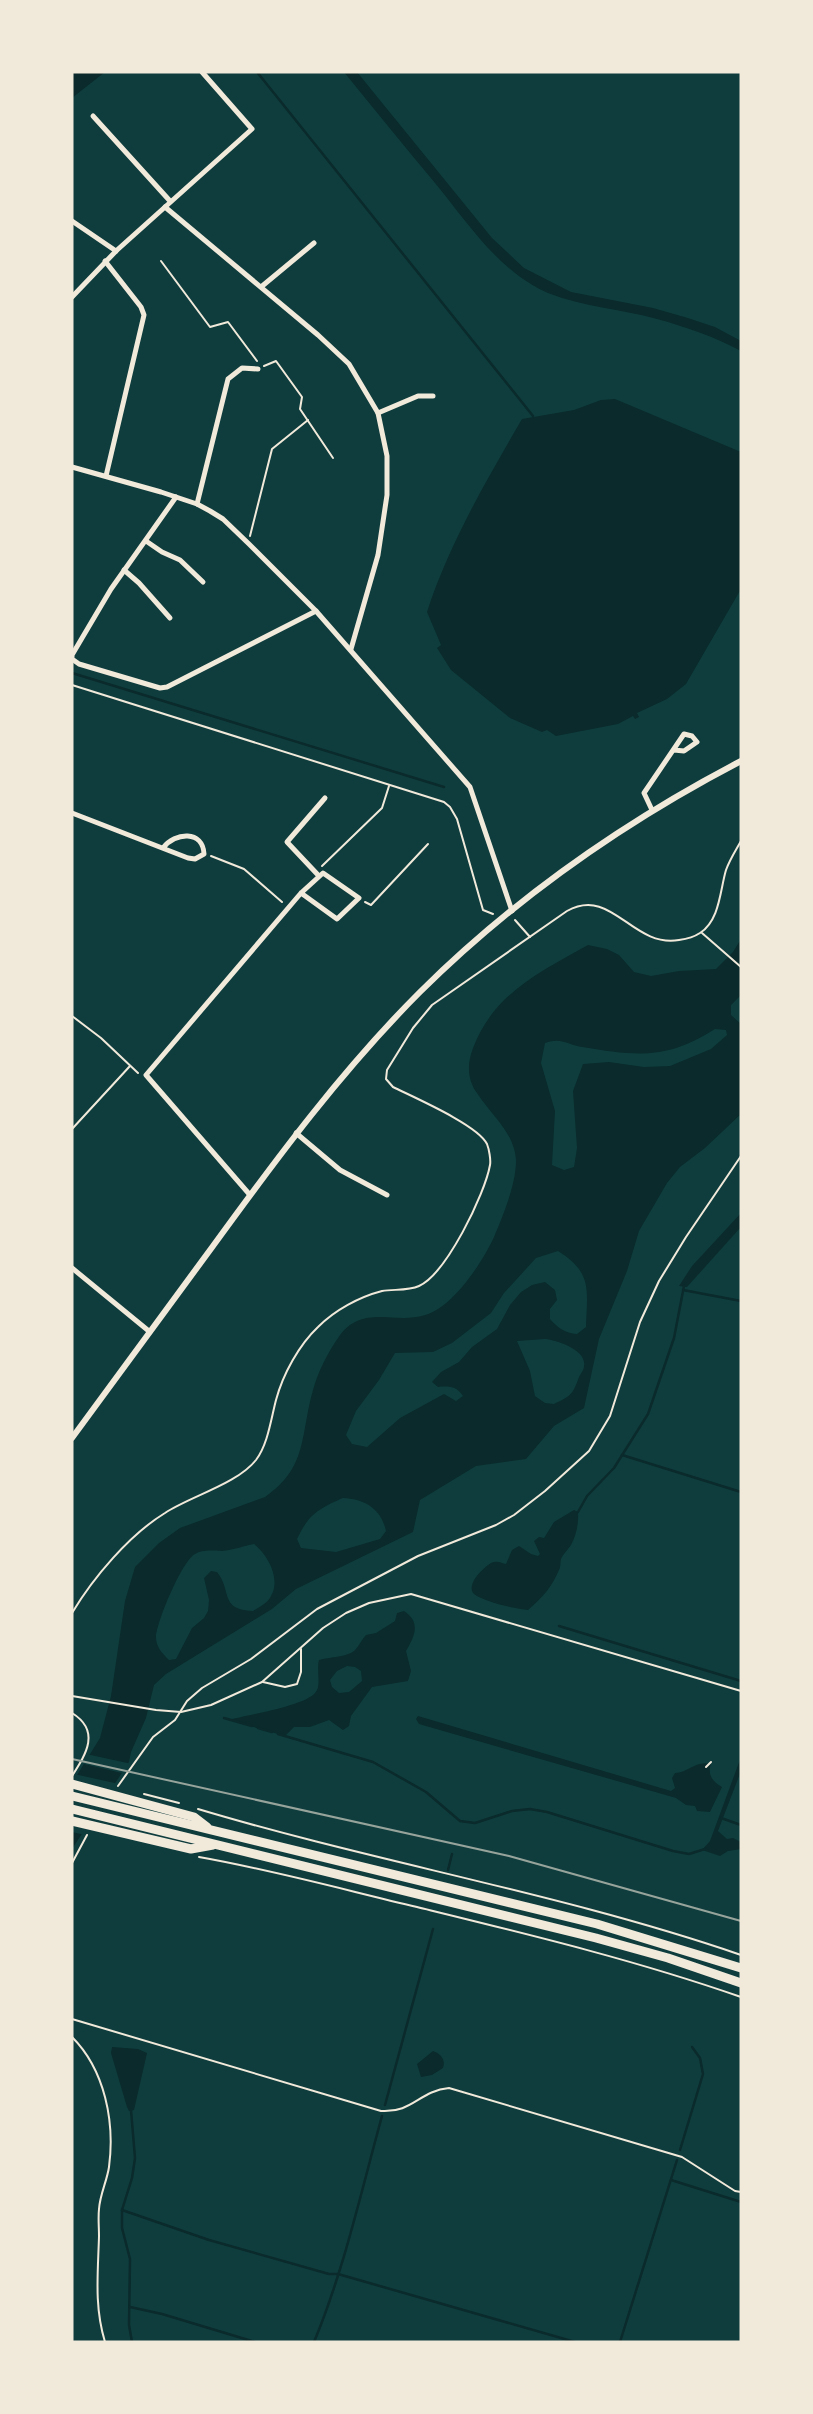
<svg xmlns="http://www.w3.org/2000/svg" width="813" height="2414" font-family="'Alegreya Sans',sans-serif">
<rect width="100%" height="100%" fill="#0f3d3e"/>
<g fill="#0a2a2b" fill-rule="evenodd">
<path d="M72,72H105L72,98Z"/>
<path d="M344,72H357L492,238L524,268L571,292L653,308L688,318L715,327L741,341V351C715,337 686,327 657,319C621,309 583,307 548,293C499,272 468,223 435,183C404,146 374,109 344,72Z"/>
<path d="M615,399L741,452V589L686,684L667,699L637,713L639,717L635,719L633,716L618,724L556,736L547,730L542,732L510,718L451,670L437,648L441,645L427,612C449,544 486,481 522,419L574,410L601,400Z"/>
<path d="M741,939V995L731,1005V1015L741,1024V1114L705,1148L680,1167L667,1183L639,1231L627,1271L599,1339L584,1408L554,1426L526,1459L476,1466L420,1500L413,1532L296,1589L272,1609L166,1674L154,1685L146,1718L131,1752L129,1762L72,1849V1783L100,1738L111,1696L125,1601L135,1567L159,1543L180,1528L265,1497C308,1467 300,1436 313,1390C318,1372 327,1354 338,1338C362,1303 393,1325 425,1315C453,1307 482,1263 494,1237C503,1216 516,1184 516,1161C515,1133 491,1115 477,1093C467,1079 467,1064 473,1048C494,993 540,972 588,945L607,949L619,955L634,972L651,976L679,971L716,969L733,952ZM715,1029L726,1030L727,1035L711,1049L670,1066L644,1067L609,1062L583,1064L573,1091L577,1148L574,1167L564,1170L552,1165L555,1111L541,1063L545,1043C561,1037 566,1044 582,1047C636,1056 667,1060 715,1029ZM558,1251C593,1273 587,1290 586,1327L577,1334C565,1333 558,1328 550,1319V1309L557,1300L555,1290L545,1282L532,1285L521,1292L510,1305L497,1329L472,1347L459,1362L441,1372L432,1382L438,1387C449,1386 456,1386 463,1396L456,1401L444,1394L400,1418L367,1447L352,1444L346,1435L356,1411L379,1380L395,1353L433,1352L452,1343L491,1313L504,1293L536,1258ZM545,1339C557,1340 587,1350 584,1366C584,1370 581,1373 579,1377C573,1394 571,1396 554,1404L545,1403L535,1396L530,1371L517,1341ZM343,1498C364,1499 381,1508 386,1531L380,1539L336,1552L301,1548L297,1539C309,1514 318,1509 343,1498ZM254,1544C268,1555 281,1579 271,1596C268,1603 259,1607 253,1611C219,1610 232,1590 217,1572L211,1571L204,1578L209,1600L208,1611L204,1618L192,1628L176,1659L169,1660C162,1653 156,1647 156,1637C157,1621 182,1561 195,1554C203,1549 214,1551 222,1551C233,1550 244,1546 254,1544Z"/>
<path d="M741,1213V1227L687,1287L679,1286L692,1266Z"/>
<path d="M574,1510L578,1512C579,1523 576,1536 571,1545C568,1550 563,1554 561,1559C560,1563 561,1567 559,1570C552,1587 542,1598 528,1610C516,1609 484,1602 474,1594C465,1585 484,1567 491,1563C497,1560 502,1563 506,1564L512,1550L519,1546L531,1554L538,1556L540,1554L534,1541L539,1537L544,1538L554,1522Z"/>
<path d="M404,1611C421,1622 415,1636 406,1651L411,1671L408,1681L372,1687L351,1716L349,1726L343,1730L329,1720L310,1727H294L285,1736L229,1720C247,1715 304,1706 315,1693C322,1686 316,1670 319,1660C329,1657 349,1657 355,1650C359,1646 362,1639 366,1635L376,1633L395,1621L397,1613ZM347,1666L355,1667L361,1671L362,1681L349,1692L339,1693L332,1687L330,1680L337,1671Z"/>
<path d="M418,1716L671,1791L675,1788L672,1778L675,1773C690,1772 695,1760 711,1764C707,1775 713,1782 722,1787L710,1812L697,1811L695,1806L686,1805L676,1798L419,1724L416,1719Z"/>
<path d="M741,1757V1771L718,1831L727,1839L733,1838L741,1842V1849L728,1851L720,1856L702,1850L710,1841Z"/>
<path d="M112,2047L138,2049L147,2053L134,2110L129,2111L127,2107L111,2053Z"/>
<path d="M433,2051C441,2054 446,2060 443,2068L432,2075L421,2077L417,2064Z"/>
</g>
<g fill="#0f3d3e">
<path d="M86,1754L132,1764L126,1774L80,1763Z"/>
<path d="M74,1774L119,1784L85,1835L72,1832V1777Z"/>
</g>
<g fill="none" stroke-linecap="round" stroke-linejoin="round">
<g stroke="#0a2a2b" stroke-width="2.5">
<path d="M257,72L533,416"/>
<path d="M72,673L444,787"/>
<path d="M683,1290L741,1301"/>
<path d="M622,1455L741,1492"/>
<path d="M578,1512L587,1496L614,1468L648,1414L674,1338L684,1286"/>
<path d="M559,1626L741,1681"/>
<path d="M224,1718L252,1726"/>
<path d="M258,1728L272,1732"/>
<path d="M278,1734L373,1762L426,1792L460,1821L475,1823L512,1811L530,1809L547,1812L673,1851L689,1854L705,1849"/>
<path d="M721,1818L741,1825"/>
<path d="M448,1870L452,1854"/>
<path d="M385,2105L433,1929"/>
<path d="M131,2110L135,2158L132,2178L122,2210V2228L130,2259L129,2325L132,2342"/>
<path d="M680,2150L703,2074L700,2058L692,2047"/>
<path d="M671,2180L741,2202"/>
<path d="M122,2210L209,2240L329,2274H338L575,2342"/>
<path d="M130,2307L162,2314L255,2342"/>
<path d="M314,2342C344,2270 361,2192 382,2116"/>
<path d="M620,2342L677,2160"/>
</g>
<g stroke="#f1e9da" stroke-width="2">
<path d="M161,261L210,327L228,322L257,361"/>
<path d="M264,366L276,361L302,397L300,409L333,458"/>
<path d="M250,536L272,449L308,420"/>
<path d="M72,685L444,802L450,807L457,819L483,910L493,914"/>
<path d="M211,856L244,869L282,902"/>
<path d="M322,866L382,808L389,786"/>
<path d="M365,902L371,905L428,844"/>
<path d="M515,920L530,937"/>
<path d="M702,933L741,967"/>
<path d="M72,1016L101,1038L138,1073"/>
<path d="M72,1129L130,1066"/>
<path d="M72,1613C93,1578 129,1535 165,1513C191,1496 237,1484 256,1460C268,1444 271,1419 276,1400C283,1374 299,1345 318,1327C335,1310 359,1297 382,1291C394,1289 408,1291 419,1286C446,1274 485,1194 490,1165C491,1160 489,1149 487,1144C478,1125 413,1097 393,1087L386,1079L387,1070L413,1028L432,1005L567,911C612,886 632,948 679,940C686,939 694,937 700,933C720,920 720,890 726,870C730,859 736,850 741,841"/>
<path d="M263,1682L285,1687L297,1684L301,1672V1649"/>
<path d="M72,1696L156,1710L181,1712L211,1705L262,1682L323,1628L346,1613L369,1603L411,1594L741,1691"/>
<path d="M72,1713C101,1731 86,1754 72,1776"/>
<path d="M706,1767L711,1762"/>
<path d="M118,1786L153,1737L175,1720L187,1701L202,1688L251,1659L317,1609L418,1556L496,1525L514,1515L545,1491L589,1451L610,1416L640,1322L659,1281L686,1237L741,1156"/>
<path d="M144,1794L179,1803"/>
<path d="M198,1809C378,1863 564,1894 741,1955"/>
<path d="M199,1857C273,1870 345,1890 417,1907C527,1934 635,1960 741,1997"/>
<path d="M72,1863L87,1835"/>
<path d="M72,2019L381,2111C413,2113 419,2091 449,2088L682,2157L735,2191L741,2192"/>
<path d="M72,2037C105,2070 115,2122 109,2167C107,2181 100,2194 99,2209C98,2218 99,2227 99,2236C98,2273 94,2306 105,2342"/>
</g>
<g stroke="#f1e9da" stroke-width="5">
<path d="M93,116L170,201"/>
<path d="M165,207L318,335L349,364L378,413L387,456V495L378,555L351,649"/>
<path d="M72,221L116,251"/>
<path d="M105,261L141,307L144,315L106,476"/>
<path d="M261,287L314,243"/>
<path d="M72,297L116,251L252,129L202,72"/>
<path d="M378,413L418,396H433"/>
<path d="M72,467L161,492L197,504L210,511L223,519L249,544L316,611L470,787L512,911"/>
<path d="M176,497L111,589L72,655V659L79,664L160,688L167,687L316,611"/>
<path d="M197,504L228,379L242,368L258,369"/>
<path d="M146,541L162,552L180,560L203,582"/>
<path d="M124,570L139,583L170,618"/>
<path d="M652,810L644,793L684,734L692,736L697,742L684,751L674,750"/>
<path d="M72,813L188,858L195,859L204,854C203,830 175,832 163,848"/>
<path d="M319,876L287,842L325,798"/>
<path d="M296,1133L340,1170L387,1195"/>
<path d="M250,1195L146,1075L301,893L323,873L359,898L337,919L301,893"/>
<path d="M72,1268L150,1332"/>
</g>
<path stroke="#f1e9da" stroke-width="6" d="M72,1438C119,1374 166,1310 213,1246C277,1158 342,1070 420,992C514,899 624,822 741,761"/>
<g stroke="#f1e9da" stroke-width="9">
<path d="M72,1784L194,1817L207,1827"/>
<path d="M72,1796L597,1924L741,1968"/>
<path d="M72,1809L596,1938L668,1958L741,1983"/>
<path d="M72,1821L191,1849L213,1845"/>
</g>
<path stroke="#97a49c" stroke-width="2" d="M72,1759L509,1856L741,1921"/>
</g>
<rect width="813" height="2414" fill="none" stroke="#f1e9da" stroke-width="147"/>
</svg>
